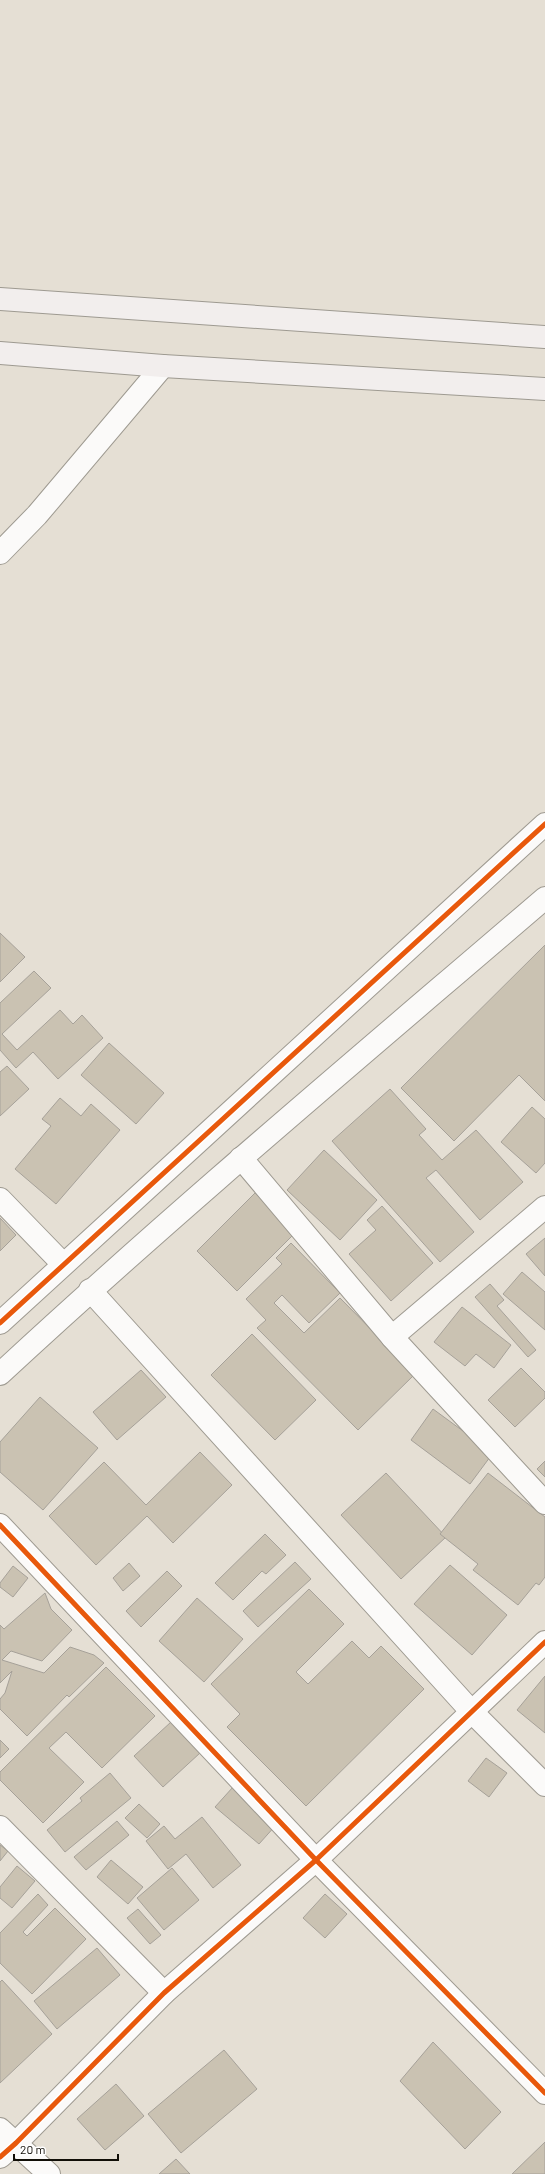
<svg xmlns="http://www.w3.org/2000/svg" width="545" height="2174" font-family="Barlow,sans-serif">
<rect width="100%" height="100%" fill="#e5dfd4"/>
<g fill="#cac2b2" stroke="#a6a199">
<path d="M0,933L25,957L0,982Z"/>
<path d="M545,945V1101L519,1075L454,1141L401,1088Z"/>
<path d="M34,971L51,988L2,1034L17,1050L60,1010L73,1024L82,1015L103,1038L58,1079L33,1052L16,1068L0,1050V1003Z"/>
<path d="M109,1043L164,1093L136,1124L81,1075Z"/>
<path d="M7,1066L29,1089L0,1116V1072Z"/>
<path d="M390,1089L426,1129L419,1135L442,1160L476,1130L523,1182L480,1220L436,1170L426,1178L474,1232L440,1262L332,1141Z"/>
<path d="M60,1098L81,1116L91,1104L120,1130L56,1204L15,1169L51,1126L42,1119Z"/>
<path d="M532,1107L545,1119V1163L536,1173L501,1142Z"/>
<path d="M324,1150L377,1200L340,1240L287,1190Z"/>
<path d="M255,1193L295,1233L237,1291L197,1251Z"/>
<path d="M382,1206L433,1263L391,1301L349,1254L376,1230L367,1220Z"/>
<path d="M0,1218L16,1235L0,1251Z"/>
<path d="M545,1238V1276L526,1254Z"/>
<path d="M291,1243L340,1293L309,1323L282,1295L274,1303L304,1333L340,1298L415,1374L358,1430L257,1328L266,1320L246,1299L282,1264L276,1258Z"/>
<path d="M522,1272L545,1292V1330L503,1294Z"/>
<path d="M490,1284L504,1300L497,1306L536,1350L528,1357L475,1297Z"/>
<path d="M462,1307L511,1345L494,1368L476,1354L465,1366L434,1342Z"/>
<path d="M252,1334L316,1400L275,1440L211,1375Z"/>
<path d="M521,1368L545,1392V1398L515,1427L488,1400Z"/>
<path d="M141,1370L166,1397L117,1440L93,1412Z"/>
<path d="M40,1397L98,1448L43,1510L0,1472V1442Z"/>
<path d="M433,1409L493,1453L470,1484L411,1440Z"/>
<path d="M200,1452L232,1485L173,1543L147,1516L96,1565L49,1516L104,1462L146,1505Z"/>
<path d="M545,1461V1477L537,1469Z"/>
<path d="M386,1473L446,1537L401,1579L341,1515Z"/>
<path d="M488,1473L545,1517V1577L539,1585L536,1583L518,1605L473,1570L478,1564L440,1534Z"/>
<path d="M265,1534L286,1555L266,1574L262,1571L233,1600L215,1583Z"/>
<path d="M295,1562L311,1579L258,1627L243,1611Z"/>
<path d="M129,1563L140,1576L123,1591L113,1578Z"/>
<path d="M450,1565L507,1615L472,1655L414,1604Z"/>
<path d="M13,1566L28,1578L13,1597L0,1587V1583Z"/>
<path d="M167,1571L182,1586L141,1627L126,1611Z"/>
<path d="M309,1589L344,1624L296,1672L308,1684L352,1641L369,1658L381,1646L424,1689L306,1806L227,1727L240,1714L211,1684Z"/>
<path d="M45,1593L51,1609L72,1630L42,1661L11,1651L2,1660L44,1673L70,1647L94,1655L104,1663L69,1697L67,1695L27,1736L0,1709V1699L5,1693L12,1671L0,1683V1625L4,1629Z"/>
<path d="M197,1598L243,1639L204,1682L159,1641Z"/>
<path d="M106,1667L155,1716L102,1768L66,1732L49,1748L84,1782L43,1823L0,1780V1772Z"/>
<path d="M545,1676V1733L517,1710Z"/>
<path d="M171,1722L200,1753L163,1787L134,1756Z"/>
<path d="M0,1740L9,1749L0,1758Z"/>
<path d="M486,1758L507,1773L489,1797L468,1781Z"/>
<path d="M110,1773L131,1798L65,1852L47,1830L82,1801L80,1798Z"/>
<path d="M233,1787L276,1825L259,1844L215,1807Z"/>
<path d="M139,1804L160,1824L147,1838L125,1818Z"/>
<path d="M202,1817L241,1865L213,1888L186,1854L168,1869L146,1841L164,1826L175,1839Z"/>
<path d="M117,1821L129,1835L86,1870L74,1857Z"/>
<path d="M0,1845L8,1851L0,1861Z"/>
<path d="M111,1860L143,1887L128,1904L97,1877Z"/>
<path d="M17,1866L35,1881L12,1908L0,1898V1887Z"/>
<path d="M172,1868L199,1900L164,1930L137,1898Z"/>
<path d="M38,1894L48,1905L23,1932L27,1936L55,1908L86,1939L32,1994L0,1963V1933Z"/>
<path d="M325,1894L347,1914L325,1938L303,1918Z"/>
<path d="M138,1909L161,1935L150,1944L127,1918Z"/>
<path d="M97,1948L120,1975L57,2029L34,2001Z"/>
<path d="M2,1980L52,2034L0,2083V1982Z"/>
<path d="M433,2042L501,2112L465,2149L400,2081Z"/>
<path d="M224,2050L257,2089L181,2153L148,2114Z"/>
<path d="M116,2084L144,2116L105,2150L77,2119Z"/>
<path d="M545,2142V2174H512Z"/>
<path d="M176,2159L190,2174H159Z"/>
</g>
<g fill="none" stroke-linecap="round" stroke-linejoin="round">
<g stroke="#9e9a91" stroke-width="24">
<g id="minor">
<path d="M0,553L37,515L163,366"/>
<path d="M241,1158L392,1337L545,1503"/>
<path d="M0,1199L63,1264"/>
<path d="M90,1290L471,1711L545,1785"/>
<path d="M0,1323L545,824"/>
<path d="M392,1337L545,1207"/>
<path d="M0,1374C177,1210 362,1055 545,898"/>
<path d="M0,1525L316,1860L545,2093"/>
<path d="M0,1827L164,1993"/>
<path d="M0,2129L49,2174"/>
<path d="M0,2157L16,2143L164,1993L316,1860L545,1642"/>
</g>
</g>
<g stroke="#9e9a91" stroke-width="24">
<g id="secondary">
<path d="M0,299L545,337"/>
<path d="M0,353L163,366L545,389"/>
</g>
</g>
<use href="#minor" stroke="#fbfaf9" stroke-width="22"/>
<use href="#secondary" stroke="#f2eeed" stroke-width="22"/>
<g stroke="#fff" stroke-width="8">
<g id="cycleway">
<path d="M0,1323L545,824"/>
<path d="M0,1525L316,1860L545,2093"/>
<path d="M0,2157L16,2143L164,1993L316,1860L545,1642"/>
</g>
</g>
<use href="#cycleway" stroke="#e8590c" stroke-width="5"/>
</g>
<path d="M14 2154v6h104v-6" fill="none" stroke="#110e07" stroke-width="2"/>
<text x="20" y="2154" font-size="12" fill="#110e07" stroke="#ffffff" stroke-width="3" paint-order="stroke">20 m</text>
</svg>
